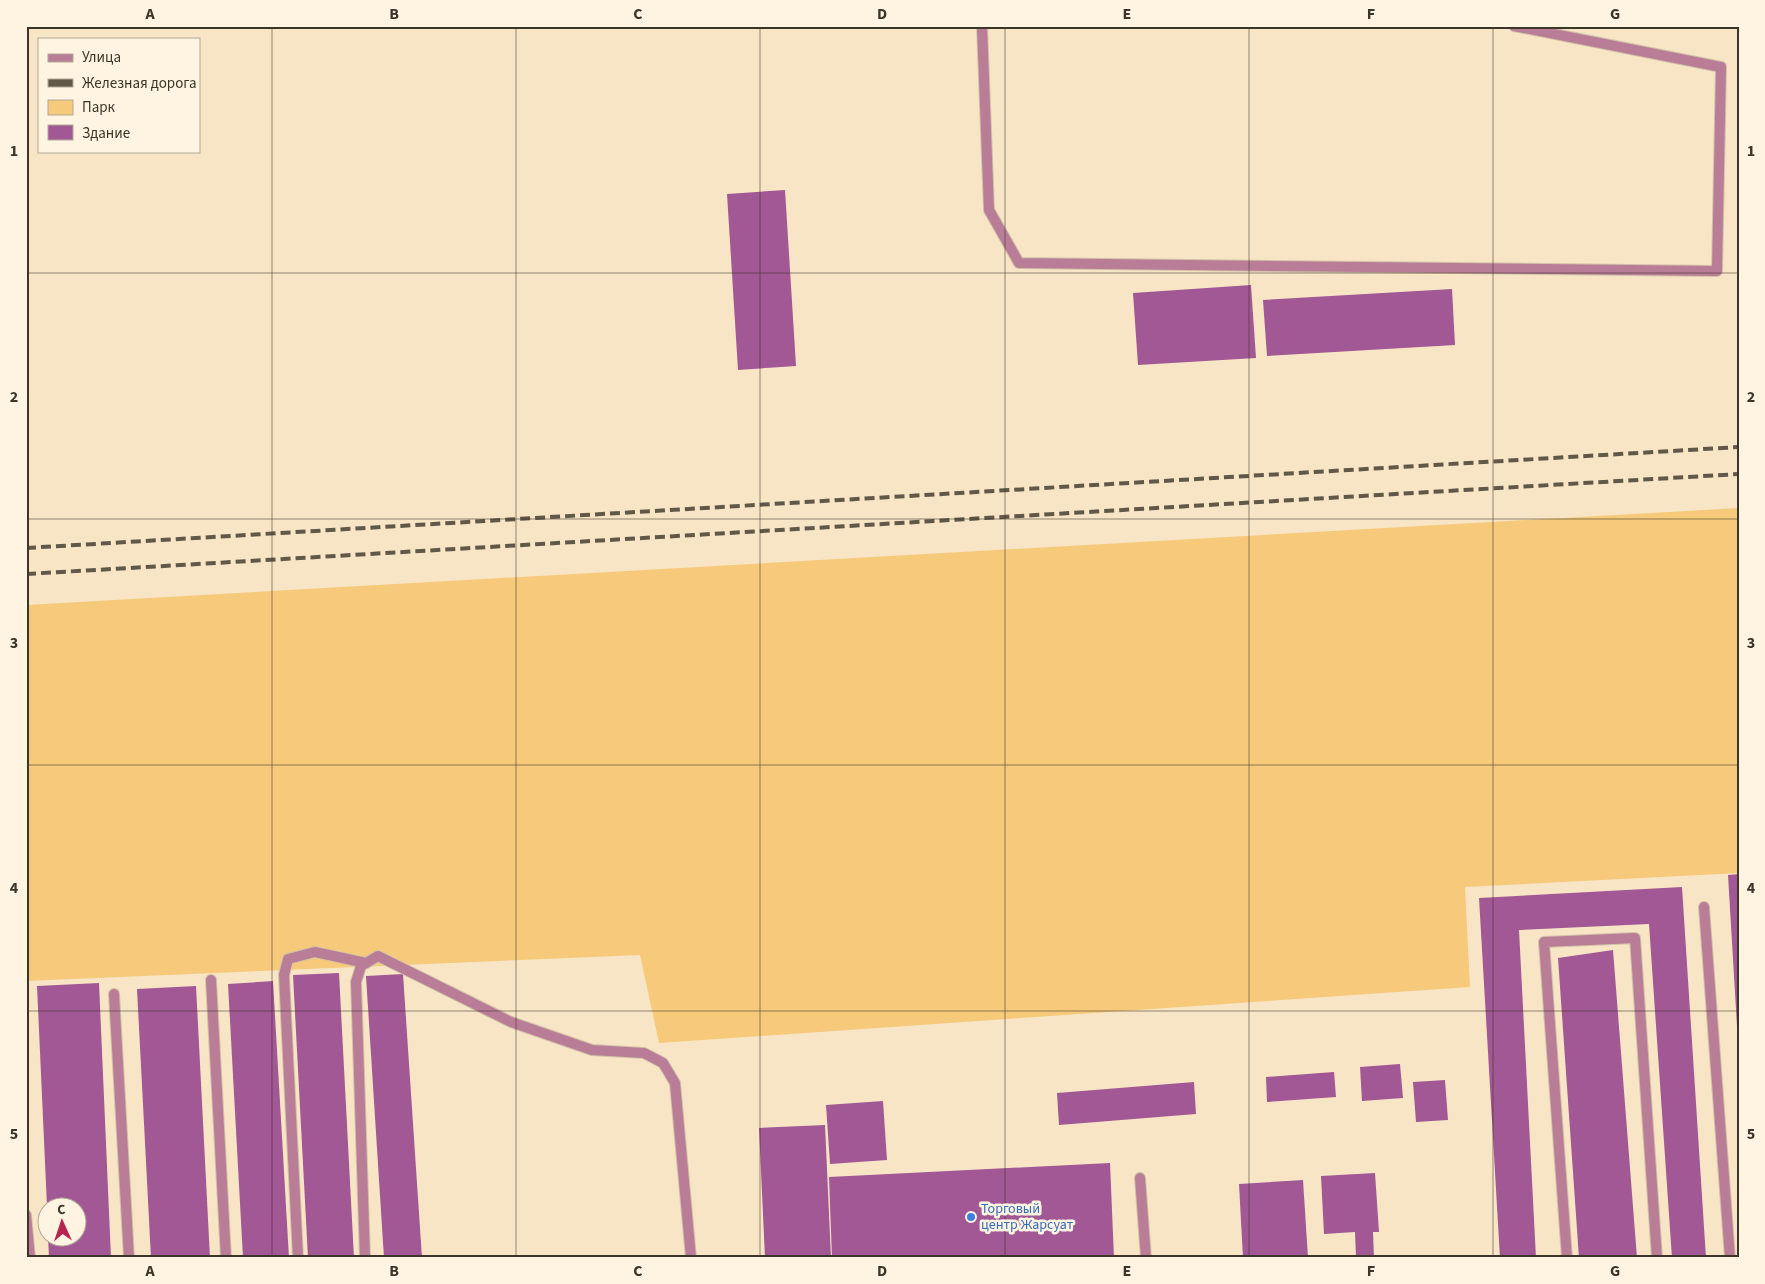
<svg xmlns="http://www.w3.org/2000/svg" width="1765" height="1284" font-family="'Source Sans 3',sans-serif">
<rect width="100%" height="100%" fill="#f8e5c6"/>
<path fill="#f6c97b" d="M1739,508V873L1465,887L1470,987L659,1043L640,955L26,981V605Z"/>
<g fill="#a25894">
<path d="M785,190L796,366L738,370L727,194Z"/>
<path d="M1251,285L1256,358L1138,365L1133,293Z"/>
<path d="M1452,289L1455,345L1267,356L1263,300Z"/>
<path d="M1739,874V1026H1737L1728,875Z"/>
<path d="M1682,887L1706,1258H1672L1649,924L1519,930L1536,1258H1500L1479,898Z"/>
<path d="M1613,950L1637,1258H1579L1558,958Z"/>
<path d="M339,973L354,1258H308L293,975Z"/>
<path d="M403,974L422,1258H384L366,976Z"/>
<path d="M273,981L289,1258H243L228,984Z"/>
<path d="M99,983L111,1258H49L48,1236H78V1206H47L37,986Z"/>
<path d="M196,986L210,1258H151L137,989Z"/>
<path d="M1400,1064L1403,1098L1362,1101L1360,1067Z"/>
<path d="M1334,1072L1336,1097L1267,1102L1266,1077Z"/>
<path d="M1445,1080L1448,1120L1416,1122L1413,1082Z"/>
<path d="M1194,1082L1196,1114L1059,1125L1057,1093Z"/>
<path d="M883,1101L887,1160L830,1164L826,1105Z"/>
<path d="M825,1125L831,1258H765L759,1128Z"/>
<path d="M1110,1163L1114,1258H832L829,1177Z"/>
<path d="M1375,1173L1379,1232H1373L1374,1258H1356L1355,1232L1324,1234L1321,1176Z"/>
<path d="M1303,1180L1308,1258H1243L1239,1184Z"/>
</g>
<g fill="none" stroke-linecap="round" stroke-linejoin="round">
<g stroke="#d2c2a7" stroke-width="12">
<g id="lane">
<path d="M1704,907L1730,1258"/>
<path d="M211,980L226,1258"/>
<path d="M114,994L129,1258"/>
<path d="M1140,1178L1146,1258"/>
<path d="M26,1215L30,1258"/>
<path d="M298,1258L284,975L288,959L315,952L366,963"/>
<path d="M365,1258L356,982L361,966L378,956L511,1022L592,1050L644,1053L663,1063L675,1083L691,1258"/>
<path d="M1567,1258L1544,942L1635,938L1657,1258"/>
</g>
</g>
<g stroke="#d2c2a7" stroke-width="12">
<path id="street" d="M982,26L989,210L1019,263L1717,271L1721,67L1514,26"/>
</g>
<use href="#lane" stroke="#b97d98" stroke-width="10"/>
<use href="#street" stroke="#b97d98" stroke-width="10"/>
<g stroke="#615848" stroke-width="4" stroke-dasharray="10 5" stroke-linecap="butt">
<path d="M26,548L1739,447"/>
<path d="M26,574L1739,474"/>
</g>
</g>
<path fill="none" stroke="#3c3529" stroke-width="1" stroke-opacity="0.55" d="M272,26V1258M516,26V1258M760,26V1258M1005,26V1258M1249,26V1258M1493,26V1258M26,273H1739M26,519H1739M26,765H1739M26,1011H1739"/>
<circle fill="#3f7fe0" stroke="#fff4e1" stroke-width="2" cx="971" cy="1217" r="5"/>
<g text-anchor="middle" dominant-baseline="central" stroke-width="5" stroke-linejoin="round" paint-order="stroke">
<g font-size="14" fill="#366cbe" stroke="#fff4e1" text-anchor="start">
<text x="981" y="1209">Торговый<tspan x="981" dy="16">центр Жарсуат</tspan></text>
</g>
</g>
<rect width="1765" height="1284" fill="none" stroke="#fff4e1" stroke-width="55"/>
<rect x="38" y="38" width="162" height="115" fill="#fff4e1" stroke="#b1a897"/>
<rect x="48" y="54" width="25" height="8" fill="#b97d98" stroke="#b1a897"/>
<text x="82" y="62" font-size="15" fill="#3c3529">Улица</text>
<rect x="48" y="79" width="25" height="8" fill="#615848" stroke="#b1a897"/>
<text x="82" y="88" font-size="15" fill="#3c3529">Железная дорога</text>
<rect x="48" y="100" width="25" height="15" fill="#f6c97b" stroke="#b1a897"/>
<text x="82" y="112" font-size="15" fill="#3c3529">Парк</text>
<rect x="48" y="125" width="25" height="15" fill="#a25894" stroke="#b1a897"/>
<text x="82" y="138" font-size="15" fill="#3c3529">Здание</text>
<g transform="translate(62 1222) rotate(357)"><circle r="24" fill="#fff4e1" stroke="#b1a897"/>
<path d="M0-4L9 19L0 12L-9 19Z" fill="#b5254e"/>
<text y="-8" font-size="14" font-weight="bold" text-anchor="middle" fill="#3c3529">С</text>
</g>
<rect x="28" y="28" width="1710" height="1228" fill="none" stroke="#3c3529" stroke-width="2"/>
<g font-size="16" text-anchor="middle" font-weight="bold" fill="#3c3529">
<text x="150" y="19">A</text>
<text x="394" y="19">B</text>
<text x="638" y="19">C</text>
<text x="882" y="19">D</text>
<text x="1127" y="19">E</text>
<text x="1371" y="19">F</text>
<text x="1615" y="19">G</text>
<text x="14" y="156">1</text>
<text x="1751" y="156">1</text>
<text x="14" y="402">2</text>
<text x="1751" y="402">2</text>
<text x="14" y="648">3</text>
<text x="1751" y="648">3</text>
<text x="14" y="893">4</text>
<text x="1751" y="893">4</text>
<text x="14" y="1139">5</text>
<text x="1751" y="1139">5</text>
<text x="150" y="1276">A</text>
<text x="394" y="1276">B</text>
<text x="638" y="1276">C</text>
<text x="882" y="1276">D</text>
<text x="1127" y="1276">E</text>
<text x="1371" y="1276">F</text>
<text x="1615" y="1276">G</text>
</g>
</svg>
